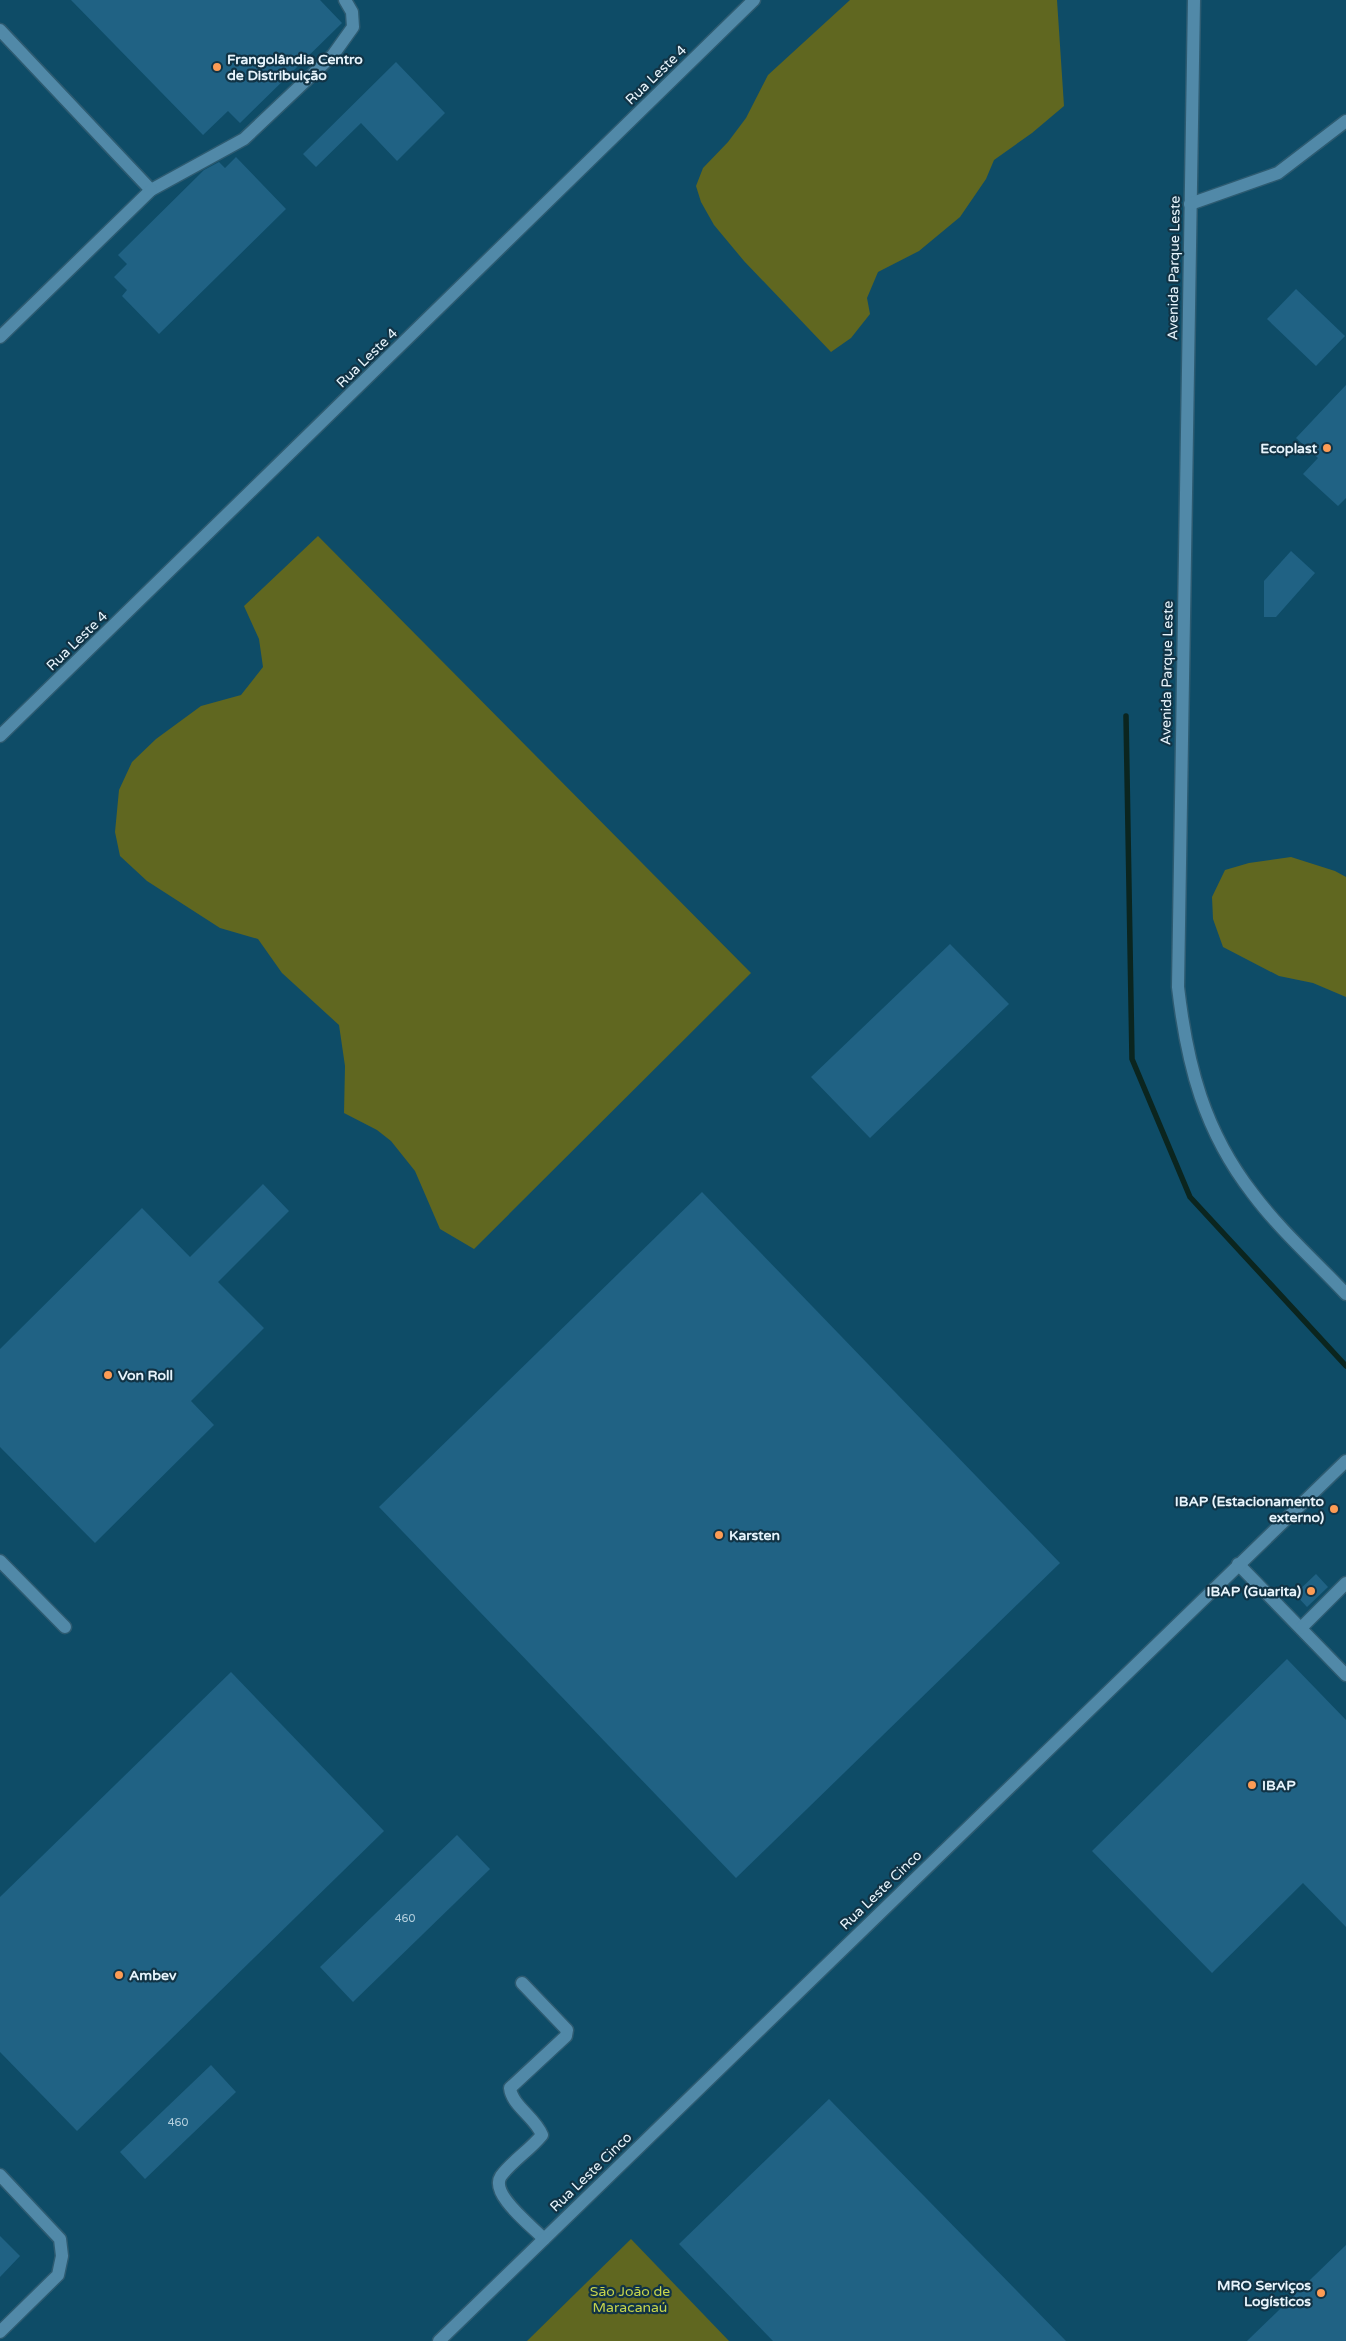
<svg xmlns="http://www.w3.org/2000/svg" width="1346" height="2341" font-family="'Varela Round',sans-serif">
<rect width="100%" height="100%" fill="#093e57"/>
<rect fill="#0e4c67" x="0" y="0" width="1346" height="2341"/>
<g fill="#606720">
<path d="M850,0H1057L1064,106L1032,133L994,160L986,179L960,217L919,251L878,272L867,298L870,314L851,338L831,352L744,261L714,225L701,202L696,186L703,168L728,142L746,118L768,75Z"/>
<path d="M318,536L751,973L474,1249L440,1229L415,1171L391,1141L377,1130L344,1113L345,1066L339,1025L282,973L258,939L220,928L147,881L120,856L115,832L119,790L132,762L156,739L201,706L241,695L263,667L259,639L244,606Z"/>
<path d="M1291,857L1335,871L1346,877V997L1313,983L1279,976L1223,947L1213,919L1212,897L1225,870L1249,863Z"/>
<path d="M631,2239L729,2341H527Z"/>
</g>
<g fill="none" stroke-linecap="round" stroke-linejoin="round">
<path stroke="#0b251f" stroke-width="5.5" d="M1126,716L1132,1059L1190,1197L1346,1366"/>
</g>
<g fill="#206284">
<path d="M71,0H320L342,23L240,123L228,111L203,135Z"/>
<path d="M396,62L445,113L397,161L361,123L316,167L303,154Z"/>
<path d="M236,157L286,209L159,334L122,296L127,290L114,277L127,264L118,255L204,170L219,162L225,168Z"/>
<path d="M1296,289L1345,336L1316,366L1267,319Z"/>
<path d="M1346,385V498L1338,506L1303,474L1318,458L1296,438Z"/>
<path d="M1291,551L1315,573L1276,617H1264V581Z"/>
<path d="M950,944L1009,1004L870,1138L811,1077Z"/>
<path d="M263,1184L289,1211L218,1282L264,1328L191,1401L214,1425L95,1543L0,1447V1349L142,1208L190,1257Z"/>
<path d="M702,1192L1060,1563L736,1878L379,1507Z"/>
<path d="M1316,1574L1328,1587L1307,1607L1295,1594Z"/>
<path d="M1287,1659L1346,1720V1927L1303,1883L1212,1973L1092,1851Z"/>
<path d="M231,1672L384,1831L77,2131L0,2052V1897Z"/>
<path d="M457,1835L490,1869L353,2002L320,1967Z"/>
<path d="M211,2065L236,2092L145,2179L120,2152Z"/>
<path d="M829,2099L1066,2341H773L679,2244Z"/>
<path d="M0,2236L20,2256L0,2277Z"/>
<path d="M1346,2245V2341H1247Z"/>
</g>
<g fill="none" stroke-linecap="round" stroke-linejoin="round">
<g stroke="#2d5b71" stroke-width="15">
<g id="minor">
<path d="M1194,0L1178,987C1187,1065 1204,1131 1253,1194C1280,1230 1315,1261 1346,1294"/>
<path d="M0,30L151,190L244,139L333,55L353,27L352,12L345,0"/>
<path d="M1190,204L1278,173L1346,121"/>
<path d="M0,337L151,190"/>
<path d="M0,736L754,0"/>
<path d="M0,1561L65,1627"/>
<path d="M1238,1564L1346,1675"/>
<path d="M1301,1628L1346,1583"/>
<path d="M522,1983L567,2030L566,2036L510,2088C512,2106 535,2117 542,2135C530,2150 512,2161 501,2176C489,2194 532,2226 544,2239"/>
<path d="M0,2175L60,2239L62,2256L58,2275L0,2332"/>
<path d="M439,2341L1346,1461"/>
</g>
</g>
<use href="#minor" stroke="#5189a8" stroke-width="12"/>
</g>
<g fill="#fd9c55" stroke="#113345" stroke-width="2">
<circle cx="217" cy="67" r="5"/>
<circle cx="1327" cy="448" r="5"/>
<circle cx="108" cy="1375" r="5"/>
<circle cx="1334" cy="1509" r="5"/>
<circle cx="719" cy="1535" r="5"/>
<circle cx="1311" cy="1591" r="5"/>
<circle cx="1252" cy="1785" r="5"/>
<circle cx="119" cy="1975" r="5"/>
<circle cx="1321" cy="2293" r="5"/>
</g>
<g text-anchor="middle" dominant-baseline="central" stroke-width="4.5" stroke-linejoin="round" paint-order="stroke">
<g font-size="11" fill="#b5d0de">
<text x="405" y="1918">460</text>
<text x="178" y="2122">460</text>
</g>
<g font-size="14" font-weight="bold" fill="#e7f4fc" stroke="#113345" text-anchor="start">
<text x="227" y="59">Frangolândia Centro<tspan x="227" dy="16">de Distribuição</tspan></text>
<text x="1317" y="448" text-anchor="end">Ecoplast</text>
<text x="118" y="1375">Von Roll</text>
<text x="1324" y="1501" text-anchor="end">IBAP (Estacionamento<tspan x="1324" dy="16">externo)</tspan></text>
<text x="729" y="1535">Karsten</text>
<text x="1301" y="1591" text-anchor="end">IBAP (Guarita)</text>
<text x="1262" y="1785">IBAP</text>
<text x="129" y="1975">Ambev</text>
<text x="1311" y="2285" text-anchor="end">MRO Serviços<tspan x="1311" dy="16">Logísticos</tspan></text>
</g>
<g font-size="14" fill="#e7f4fc" stroke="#113345">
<text transform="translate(656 75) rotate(-44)">Rua Leste 4</text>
<text transform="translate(1174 268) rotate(-89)">Avenida Parque Leste</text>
<text transform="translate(367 358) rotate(-44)">Rua Leste 4</text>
<text transform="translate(77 641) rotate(-44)">Rua Leste 4</text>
<text transform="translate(1167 673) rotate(-89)">Avenida Parque Leste</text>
<text transform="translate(881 1890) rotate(-44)">Rua Leste Cinco</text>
<text transform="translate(591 2172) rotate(-44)">Rua Leste Cinco</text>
</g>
<g font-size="14" fill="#c7d54d" stroke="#113345">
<text x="630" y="2291">São João de<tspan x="630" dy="16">Maracanaú</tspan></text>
</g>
</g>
</svg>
